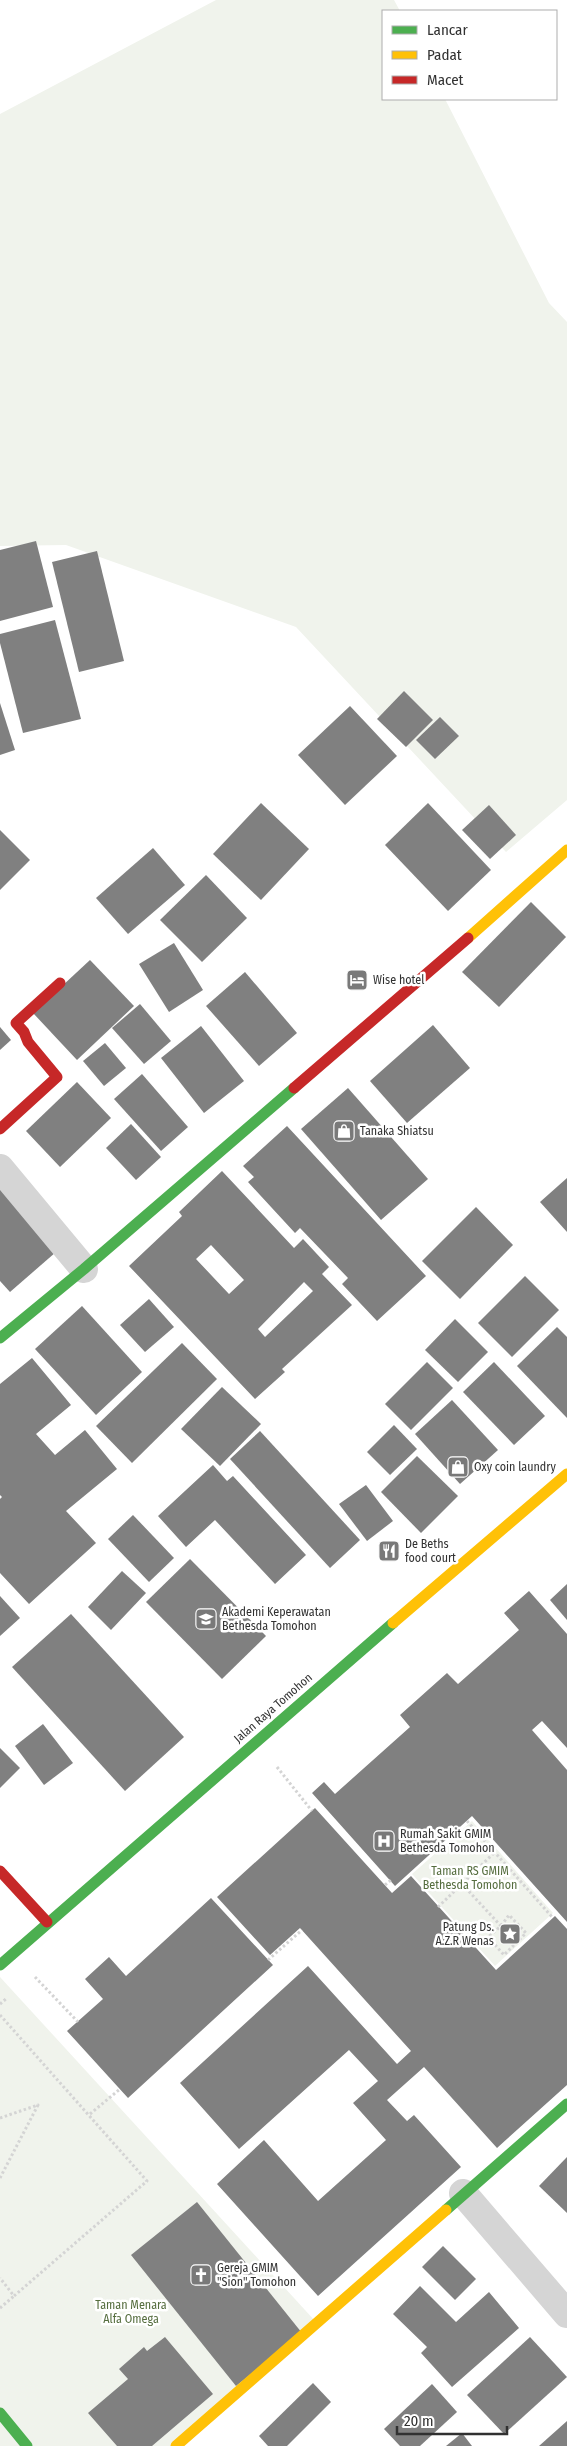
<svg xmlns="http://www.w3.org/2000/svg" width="567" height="2446" font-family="'Fira Sans Condensed',sans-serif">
<rect width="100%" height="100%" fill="#fff"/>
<g fill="#f0f3ec">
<path d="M216,0H394L400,11H383V99H445L549,303L567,322V800L506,852L296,627L66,545L0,546V114Z"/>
<path d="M472,1821L553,1913L495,1966L412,1874Z"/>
<path d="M0,1977L316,2322L176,2446H0Z"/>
</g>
<g fill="#808080" fill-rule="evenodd">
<path d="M36,541L53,607L0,621V550Z"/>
<path d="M97,551L124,661L79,672L52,562Z"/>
<path d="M55,620L81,719L23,733L0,643V634Z"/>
<path d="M404,691L433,720L406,747L377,719Z"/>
<path d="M0,703L15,750L0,755Z"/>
<path d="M350,706L397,756L345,805L298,755Z"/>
<path d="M440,717L459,736L435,759L416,740Z"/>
<path d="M261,803L309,849L261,900L213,854Z"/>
<path d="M428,803L491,870L448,911L385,845Z"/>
<path d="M489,805L516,835L490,859L462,830Z"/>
<path d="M0,830L30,860L0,890Z"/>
<path d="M153,848L185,885L128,934L96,898Z"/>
<path d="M206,875L247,918L202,962L160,920Z"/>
<path d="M531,902L566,937L499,1007L462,972Z"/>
<path d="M174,943L203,990L169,1012L139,964Z"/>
<path d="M90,960L134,1006L77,1060L33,1013Z"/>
<path d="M245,972L297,1033L259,1066L206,1006Z"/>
<path d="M140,1004L171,1041L144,1064L112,1028Z"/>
<path d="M433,1025L470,1068L407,1123L370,1081Z"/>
<path d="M201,1026L244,1081L204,1113L161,1058Z"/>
<path d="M0,1027L11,1040L0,1050Z"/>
<path d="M105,1043L126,1068L104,1086L83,1061Z"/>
<path d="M142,1074L188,1127L161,1151L114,1099Z"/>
<path d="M77,1082L111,1118L60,1167L26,1131Z"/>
<path d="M348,1088L428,1179L381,1220L301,1129Z"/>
<path d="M131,1124L161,1157L136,1180L106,1148Z"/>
<path d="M287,1126L426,1276L377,1321L342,1284L348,1278L300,1228L295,1233L248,1182L254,1177L243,1166Z"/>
<path d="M222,1171L294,1248L303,1239L329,1267L322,1274L352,1305L282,1369L285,1372L255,1399L129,1266L182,1216L179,1212ZM211,1245L244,1280L229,1294L196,1259ZM304,1282L313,1291L265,1337L258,1329Z"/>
<path d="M567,1178V1232L540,1202Z"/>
<path d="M0,1188L56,1252L10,1292L0,1281Z"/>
<path d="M476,1207L513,1245L460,1299L422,1261Z"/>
<path d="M525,1276L559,1310L512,1357L478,1323Z"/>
<path d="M149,1299L174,1327L145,1352L120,1325Z"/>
<path d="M82,1306L142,1372L96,1415L35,1349Z"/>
<path d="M455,1319L488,1352L458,1382L425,1350Z"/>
<path d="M557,1327L567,1337V1418L517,1366Z"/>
<path d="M182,1343L217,1379L132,1463L96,1426Z"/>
<path d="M32,1358L71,1405L36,1434L55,1455L85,1430L117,1469L66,1511L96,1543L29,1604L0,1573V1499L2,1497L0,1495V1384Z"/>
<path d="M427,1362L453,1388L411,1430L385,1404Z"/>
<path d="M494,1362L545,1416L514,1445L463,1392Z"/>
<path d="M222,1387L261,1424L220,1466L181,1429Z"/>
<path d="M452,1400L498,1450L460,1484L415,1434Z"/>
<path d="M394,1425L417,1449L390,1475L367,1452Z"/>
<path d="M260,1431L360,1540L330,1568L230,1459Z"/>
<path d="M417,1456L458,1496L421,1533L381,1492Z"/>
<path d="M213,1465L227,1481L233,1476L306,1555L275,1584L215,1520L186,1547L158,1516Z"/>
<path d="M366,1485L393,1521L367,1541L339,1504Z"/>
<path d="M133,1515L174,1558L149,1582L108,1539Z"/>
<path d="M190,1559L266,1636L222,1679L146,1602Z"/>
<path d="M122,1571L146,1593L111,1630L88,1607Z"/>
<path d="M567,1584V1620L550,1600Z"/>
<path d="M529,1591L567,1634V1748L542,1721L532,1730L567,1770V1922L472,1816L395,1886L312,1793L324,1782L335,1794L410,1727L400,1715L447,1673L458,1684L519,1630L504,1613Z"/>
<path d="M0,1596L20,1618L0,1636Z"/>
<path d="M71,1614L184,1737L125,1791L12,1667Z"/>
<path d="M43,1724L73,1763L44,1785L15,1746Z"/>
<path d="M0,1748L20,1768L0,1788Z"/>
<path d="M315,1808L392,1893L411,1876L496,1970L555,1916L567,1929V2085L497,2148L424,2067L387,2100L407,2121L414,2115L461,2167L318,2296L217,2184L264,2140L318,2201L386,2140L353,2103L378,2081L349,2050L239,2149L180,2083L308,1966L397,2064L411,2051L300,1928L270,1955L217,1897Z"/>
<path d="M211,1898L273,1965L128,2098L67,2031L103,1999L85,1979L109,1957L126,1976Z"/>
<path d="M567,2157V2213L539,2186Z"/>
<path d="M197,2202L302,2333L236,2386L131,2255Z"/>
<path d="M443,2246L476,2279L455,2300L422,2267Z"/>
<path d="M420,2286L456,2322L489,2292L519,2328L452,2387L421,2353L427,2347L393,2314Z"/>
<path d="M165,2337L213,2394L152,2446H117L88,2413L128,2379L119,2369L144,2347L147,2351Z"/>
<path d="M530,2337L567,2377L504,2434L467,2395Z"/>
<path d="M313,2383L331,2402L287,2446H268L259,2436Z"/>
<path d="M432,2384L457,2412L420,2446H400L384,2429Z"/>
<path d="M567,2421V2446H539Z"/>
<path d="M462,2433L472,2446H446Z"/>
</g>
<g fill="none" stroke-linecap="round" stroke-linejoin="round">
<g stroke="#d4d4d4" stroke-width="3" stroke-dasharray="2.5 2.5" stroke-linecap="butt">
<path d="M277,1767L312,1811"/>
<path d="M467,1821L553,1918"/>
<path d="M462,1884L501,1926L488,1937L504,1955L526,1933L509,1915L501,1926"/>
<path d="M385,1885L391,1880"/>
<path d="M438,1907L495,1852"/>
<path d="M268,1960L302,1930"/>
<path d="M35,1977L78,2022"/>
<path d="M0,2004L7,1998"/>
<path d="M0,2015L147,2181L14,2296L0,2278"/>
<path d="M90,2114L120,2089"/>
<path d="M0,2118L38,2105L0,2178"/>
<path d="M0,2308L14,2296"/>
</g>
<g stroke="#d5d5d5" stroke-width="28">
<path d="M0,1168L84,1269"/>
<path d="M463,2193L567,2314"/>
</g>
<g stroke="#4caf50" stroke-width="11">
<path d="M0,1338L84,1269L294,1088"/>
<path d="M0,1965L393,1623"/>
<path d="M446,2210L567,2104"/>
<path d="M0,2413L27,2446"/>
</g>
<g stroke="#ffc107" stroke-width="11">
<path d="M468,938L567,850"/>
<path d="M393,1623L567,1474"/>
<path d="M176,2446L446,2210"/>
</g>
<g stroke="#c62828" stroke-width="11">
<path d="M294,1088L468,938"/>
<path d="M0,1129L57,1077L28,1042L24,1032L16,1023L60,983"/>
<path d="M0,1871L47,1922"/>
</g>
</g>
<defs>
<g id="hotel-square" transform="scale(1.125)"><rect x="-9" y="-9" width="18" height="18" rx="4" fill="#797979" stroke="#fff"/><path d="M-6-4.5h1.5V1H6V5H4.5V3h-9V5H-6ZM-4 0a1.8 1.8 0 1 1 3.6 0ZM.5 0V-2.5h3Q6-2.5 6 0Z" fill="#fff"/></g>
<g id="shop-square" transform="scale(1.125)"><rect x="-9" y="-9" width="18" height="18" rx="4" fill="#797979" stroke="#fff"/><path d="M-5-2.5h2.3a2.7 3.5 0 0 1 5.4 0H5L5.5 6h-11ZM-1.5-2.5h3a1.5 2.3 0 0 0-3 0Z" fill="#fff"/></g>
<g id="restaurant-square" transform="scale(1.125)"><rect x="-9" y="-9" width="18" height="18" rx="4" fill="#797979" stroke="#fff"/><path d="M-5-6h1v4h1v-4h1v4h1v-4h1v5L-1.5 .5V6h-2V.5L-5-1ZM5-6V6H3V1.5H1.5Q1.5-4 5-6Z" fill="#fff"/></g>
<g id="university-square" transform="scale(1.125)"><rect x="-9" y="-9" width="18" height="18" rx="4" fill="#797979" stroke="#fff"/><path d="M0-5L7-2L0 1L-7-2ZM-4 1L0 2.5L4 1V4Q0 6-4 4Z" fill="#fff"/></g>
<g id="hospital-square" transform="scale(1.125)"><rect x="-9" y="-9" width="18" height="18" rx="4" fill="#797979" stroke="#fff"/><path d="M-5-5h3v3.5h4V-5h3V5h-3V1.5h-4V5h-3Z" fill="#fff"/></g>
<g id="sight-square" transform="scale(1.125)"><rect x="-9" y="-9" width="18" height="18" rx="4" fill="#797979" stroke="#fff"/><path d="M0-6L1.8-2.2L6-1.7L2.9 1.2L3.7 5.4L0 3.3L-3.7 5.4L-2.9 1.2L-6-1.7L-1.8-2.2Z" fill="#fff"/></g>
<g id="church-square" transform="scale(1.125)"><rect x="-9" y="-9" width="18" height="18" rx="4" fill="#797979" stroke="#fff"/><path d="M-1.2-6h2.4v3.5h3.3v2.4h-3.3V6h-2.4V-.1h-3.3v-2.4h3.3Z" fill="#fff"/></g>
</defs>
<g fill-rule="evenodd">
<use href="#hotel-square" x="357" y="980"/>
<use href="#shop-square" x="344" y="1131"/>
<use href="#shop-square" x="458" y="1467"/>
<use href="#restaurant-square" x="389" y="1551"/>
<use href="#university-square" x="206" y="1619"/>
<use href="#hospital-square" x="384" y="1841"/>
<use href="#sight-square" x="510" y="1934"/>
<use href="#church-square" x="201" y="2275"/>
</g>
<g text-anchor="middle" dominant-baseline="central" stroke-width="5" stroke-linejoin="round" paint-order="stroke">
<g font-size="12" fill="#313131" stroke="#fff" text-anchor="start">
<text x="373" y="980">Wise hotel</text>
<text x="360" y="1131">Tanaka Shiatsu</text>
<text x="474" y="1467">Oxy coin laundry</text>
<text x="405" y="1544">De Beths<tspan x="405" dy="14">food court</tspan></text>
<text x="222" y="1612">Akademi Keperawatan<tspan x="222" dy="14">Bethesda Tomohon</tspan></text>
<text x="400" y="1834">Rumah Sakit GMIM<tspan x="400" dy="14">Bethesda Tomohon</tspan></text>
<text x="494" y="1927" text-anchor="end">Patung Ds.<tspan x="494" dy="14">A.Z.R Wenas</tspan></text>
<text x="217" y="2268">Gereja GMIM<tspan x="217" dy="14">"Sion" Tomohon</tspan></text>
</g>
<g font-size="12" fill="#313131" stroke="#fff">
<text transform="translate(273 1708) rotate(-41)">Jalan Raya Tomohon</text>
</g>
<g font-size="12" fill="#556d3e" stroke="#fff">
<text x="470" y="1871">Taman RS GMIM<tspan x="470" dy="14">Bethesda Tomohon</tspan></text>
<text x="131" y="2305">Taman Menara<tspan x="131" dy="14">Alfa Omega</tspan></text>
</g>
</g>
<rect x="382" y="10" width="175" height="90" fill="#ffffff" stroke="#adadad"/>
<rect x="392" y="26" width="25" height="8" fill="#4caf50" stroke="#adadad"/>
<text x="427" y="35" font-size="15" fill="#313131">Lancar</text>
<rect x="392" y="51" width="25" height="8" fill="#ffc107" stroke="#adadad"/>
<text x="427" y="60" font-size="15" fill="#313131">Padat</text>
<rect x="392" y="76" width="25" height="8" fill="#c62828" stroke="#adadad"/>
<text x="427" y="85" font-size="15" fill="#313131">Macet</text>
<path d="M397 2426v8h110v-8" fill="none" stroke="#313131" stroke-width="2.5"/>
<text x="404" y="2426" font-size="15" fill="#313131" stroke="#ffffff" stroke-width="4" paint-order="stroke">20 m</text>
</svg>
